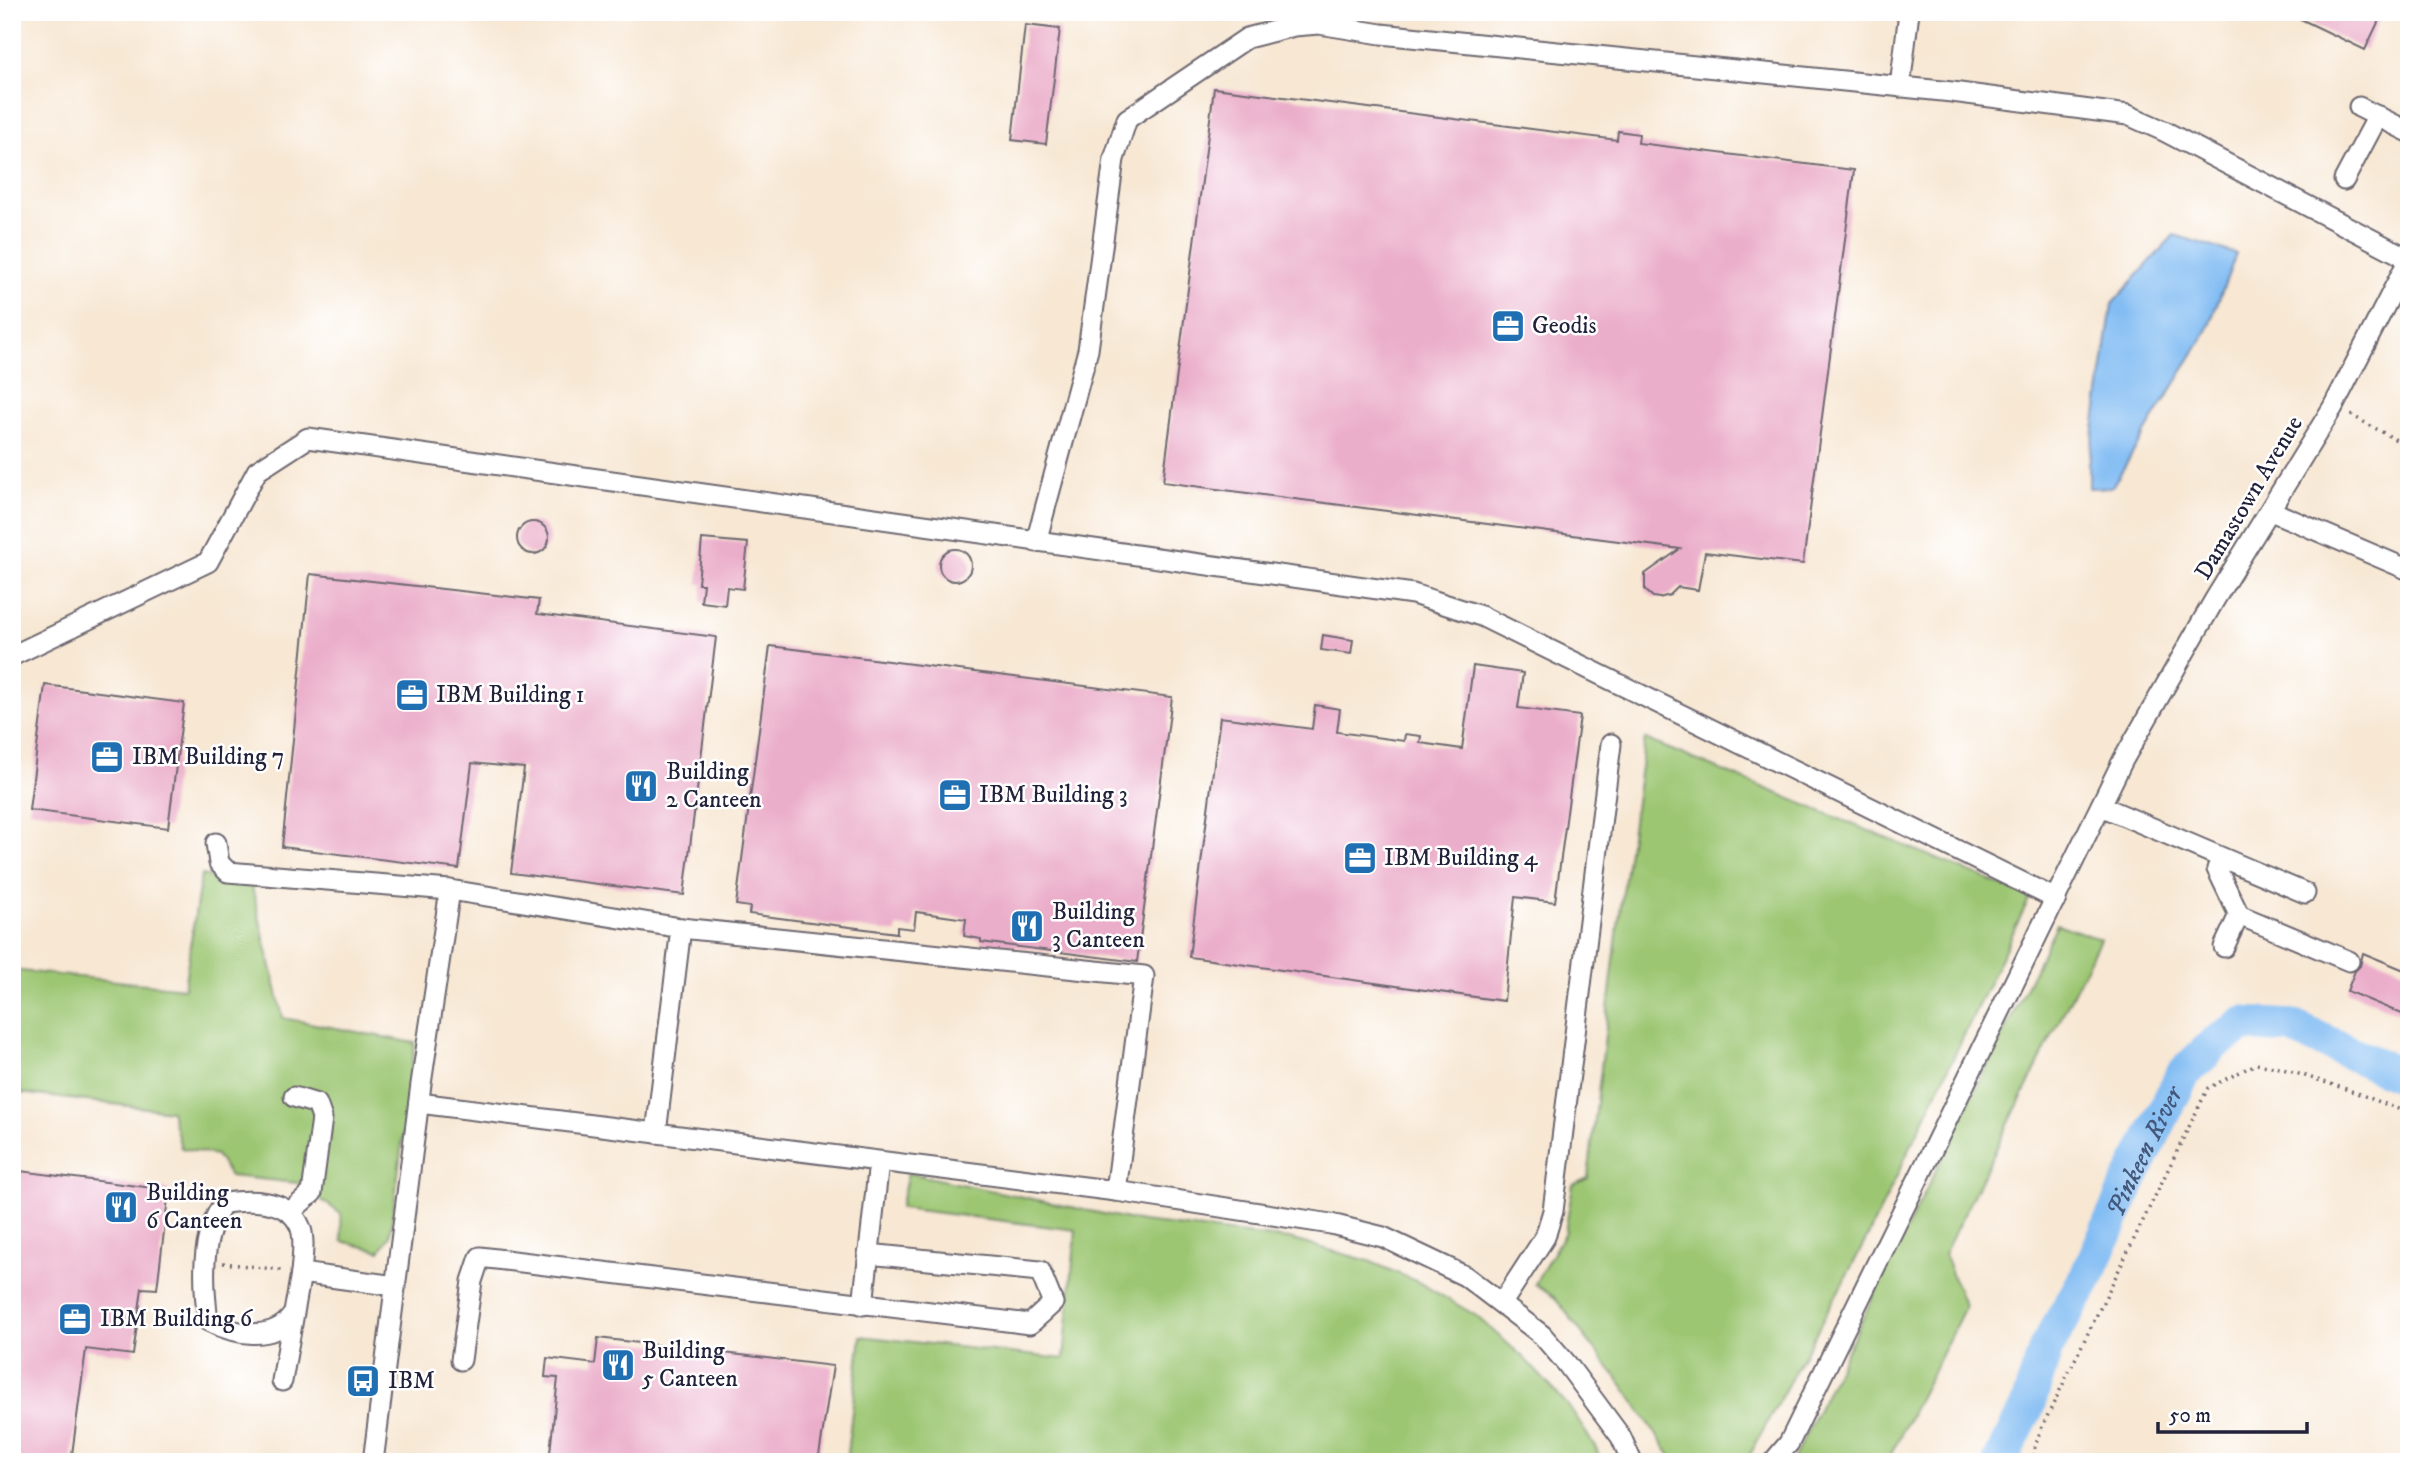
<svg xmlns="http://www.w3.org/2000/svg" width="2421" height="1474" font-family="'IM FELL DW Pica',serif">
<rect width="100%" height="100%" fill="#fff"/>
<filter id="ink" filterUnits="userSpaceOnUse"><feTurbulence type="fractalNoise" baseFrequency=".0143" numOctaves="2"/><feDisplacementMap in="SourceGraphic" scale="14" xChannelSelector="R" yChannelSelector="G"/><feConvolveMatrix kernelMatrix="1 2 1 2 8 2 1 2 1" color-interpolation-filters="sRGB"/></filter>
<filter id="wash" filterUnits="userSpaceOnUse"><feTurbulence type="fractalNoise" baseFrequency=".00686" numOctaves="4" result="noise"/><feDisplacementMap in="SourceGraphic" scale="28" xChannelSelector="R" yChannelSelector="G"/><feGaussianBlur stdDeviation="1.57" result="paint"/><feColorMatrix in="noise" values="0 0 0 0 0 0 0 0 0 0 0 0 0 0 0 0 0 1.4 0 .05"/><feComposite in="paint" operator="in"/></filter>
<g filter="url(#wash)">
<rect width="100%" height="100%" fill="#f7e7d3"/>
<g fill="#9cc672" stroke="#5f7456" stroke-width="2">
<path d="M1645,739L2030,897L1867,1238L1746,1462H1675L1624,1387L1555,1298L1535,1284L1565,1232L1573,1185L1588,1178L1618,926Z"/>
<path d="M201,875L251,883L283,1018L415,1043L390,1236L380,1251L342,1241L341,1214L312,1193L306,1184L230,1176L216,1155L181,1148L171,1111L12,1092V970L184,988Z"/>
<path d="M2057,924L2100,939L1944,1254L1965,1307L1887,1462H1792Z"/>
<path d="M908,1173L1142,1222L1289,1239L1369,1261L1418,1282L1475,1315L1523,1357L1567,1404L1596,1448L1601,1462H846L861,1336L1064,1359L1076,1230L900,1208Z"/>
</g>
<path fill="#81bcf3" stroke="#526f97" stroke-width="2" d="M2174,235L2236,254L2207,331L2112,487L2089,488V464L2112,304Z"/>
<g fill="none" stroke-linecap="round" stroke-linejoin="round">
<path stroke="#81bcf3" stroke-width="35" id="s1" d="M2000,1462L2027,1407L2046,1348L2086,1278L2124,1193L2183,1074L2214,1044L2244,1024L2292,1027L2409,1079"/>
</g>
<g id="blocks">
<g fill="#ebaeca">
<path d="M2286,12H2383L2365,50Z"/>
<path d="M1025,25L1060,29L1046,144L1012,140Z"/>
<path d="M1214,88L1617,140L1618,131L1639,134L1638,143L1854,170L1803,564L1705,552L1698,590L1678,587L1670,595L1659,598L1653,597L1645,590V574L1680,549L1163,482Z"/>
<circle cx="533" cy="538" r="16"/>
<path d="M702,539L748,543L743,589L727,587L725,605L701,602L703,584H698Z"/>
<circle cx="955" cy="565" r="16"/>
<path d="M310,574L539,600L537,614L716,637L684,895L511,873L524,768L472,763L459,869L282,847Z"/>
<path d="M1323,635L1353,640L1351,654L1321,650Z"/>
<path d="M770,646L1172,697L1137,962L981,942V939L964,936L966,919L916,912L914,929L897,927V933L749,914L750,907L736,905Z"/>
<path d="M1473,666L1523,673L1518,708L1580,716L1555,902L1515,897L1504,1001L1189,957L1220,717L1312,729L1315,705L1340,709L1337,732L1404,741L1405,734L1421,736L1420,743L1462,749Z"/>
<path d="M45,685L184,703L168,828L29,810Z"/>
<path d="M2363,953L2409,972V1017L2347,991L2355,971L2360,966Z"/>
<path d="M12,1170L169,1190L157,1289L142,1288L133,1355L86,1349L71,1462H12Z"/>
<path d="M598,1338L833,1366L818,1462H549L558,1378L545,1377L547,1358L595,1364Z"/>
</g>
</g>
</g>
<g filter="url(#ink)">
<use href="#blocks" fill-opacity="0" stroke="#6d6770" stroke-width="2"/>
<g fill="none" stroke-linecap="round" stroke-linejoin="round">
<g stroke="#6d6770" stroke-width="23">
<g id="minor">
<path d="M1900,87L1909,12"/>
<path d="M2359,107L2409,132"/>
<path d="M2344,180L2378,116"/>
<path d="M2271,511L2409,570"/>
<path d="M1036,542L1088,350L1114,159L1127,119L1247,38L1294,26L1319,24L1381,34L1952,92L2128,115L2164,131L2409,259"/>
<path d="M12,656L208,562L257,471L308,438L1413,594L1481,616L2056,899"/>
<path d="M2101,806L2305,893"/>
<path d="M216,843L219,863L228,872L450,890L681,928L1144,976L1116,1191"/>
<path d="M2222,858L2217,869L2239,915L2224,947"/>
<path d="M2239,915L2349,961"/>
<path d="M419,1103L1116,1191L1331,1224L1383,1237L1465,1276L1542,1335L1567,1364L1621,1437L1632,1462"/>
<path d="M656,1133L681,928"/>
<path d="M290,1212L312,1193L322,1118L317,1104L294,1097"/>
<path d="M1502,1303L1545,1237L1553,1211L1611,744"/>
<path d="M863,1305L879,1162"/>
<path d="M292,1316C272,1343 234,1334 208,1321C203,1282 200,1236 224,1203C248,1200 286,1198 299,1224C306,1236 302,1259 301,1273"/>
<path d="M461,1360L472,1281L480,1257L1030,1324L1053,1303L1040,1271L868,1254"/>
<path d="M282,1381L301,1273L395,1286"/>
<path d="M373,1462L421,1084L450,890"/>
<path d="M1773,1462L1789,1443L2123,760L2215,599L2333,407L2409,259"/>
</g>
</g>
<g stroke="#6d6770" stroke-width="3.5" stroke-dasharray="2 5" stroke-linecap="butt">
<path d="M2351,415L2393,438L2409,449"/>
<path d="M223,1263L281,1270"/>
<path d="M2030,1462L2041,1429L2208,1088L2256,1064L2280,1068L2346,1089L2409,1113"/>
</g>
<use href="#minor" stroke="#fff" stroke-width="19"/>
</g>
</g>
<defs>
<g id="office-square" transform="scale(1.75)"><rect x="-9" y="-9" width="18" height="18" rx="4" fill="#1f6fb2" stroke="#fff"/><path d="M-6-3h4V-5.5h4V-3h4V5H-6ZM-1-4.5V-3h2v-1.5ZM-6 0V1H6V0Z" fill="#fff"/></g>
<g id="restaurant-square" transform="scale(1.75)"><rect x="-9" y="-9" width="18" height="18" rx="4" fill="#1f6fb2" stroke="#fff"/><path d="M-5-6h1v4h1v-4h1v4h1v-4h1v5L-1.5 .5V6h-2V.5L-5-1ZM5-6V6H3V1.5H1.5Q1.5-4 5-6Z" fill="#fff"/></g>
<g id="bus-square" transform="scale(1.75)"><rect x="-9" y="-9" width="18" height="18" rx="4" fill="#1f6fb2" stroke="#fff"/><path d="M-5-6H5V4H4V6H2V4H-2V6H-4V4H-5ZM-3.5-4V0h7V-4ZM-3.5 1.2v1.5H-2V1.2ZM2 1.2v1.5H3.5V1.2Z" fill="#fff"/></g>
</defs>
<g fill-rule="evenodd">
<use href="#office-square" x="1508" y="326"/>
<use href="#office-square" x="412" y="695"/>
<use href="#office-square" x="107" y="757"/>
<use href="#restaurant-square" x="641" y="786"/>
<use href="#office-square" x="955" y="795"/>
<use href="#office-square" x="1360" y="858"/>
<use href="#restaurant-square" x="1027" y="926"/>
<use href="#restaurant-square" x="121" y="1207"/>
<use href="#office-square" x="75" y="1319"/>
<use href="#restaurant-square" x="618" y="1365"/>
<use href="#bus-square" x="363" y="1381"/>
</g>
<g text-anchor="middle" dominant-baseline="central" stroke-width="5" stroke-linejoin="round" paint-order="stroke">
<g font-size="24" fill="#22223b" stroke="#fff" text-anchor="start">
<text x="1532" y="326">Geodis</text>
<text x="436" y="695">IBM Building 1</text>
<text x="132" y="757">IBM Building 7</text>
<text x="666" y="772">Building<tspan x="666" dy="28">2 Canteen</tspan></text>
<text x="979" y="795">IBM Building 3</text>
<text x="1384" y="858">IBM Building 4</text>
<text x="1052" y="912">Building<tspan x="1052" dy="28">3 Canteen</tspan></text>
<text x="146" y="1193">Building<tspan x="146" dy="28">6 Canteen</tspan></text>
<text x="100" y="1319">IBM Building 6</text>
<text x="642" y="1351">Building<tspan x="642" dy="28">5 Canteen</tspan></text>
<text x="388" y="1381">IBM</text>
</g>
<g font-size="24" fill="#22223b" stroke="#fff">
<text transform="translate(2249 498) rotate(-59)">Damastown Avenue</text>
</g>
<g font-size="26" font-style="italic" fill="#43587b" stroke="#fff">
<text stroke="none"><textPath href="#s1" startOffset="343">Pinkeen River</textPath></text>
</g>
</g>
<rect width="2421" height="1474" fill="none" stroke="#fff" stroke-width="42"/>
<path d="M2158 1422v10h149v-10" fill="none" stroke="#22223b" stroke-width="3.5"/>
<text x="2169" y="1422" font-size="21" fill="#22223b" stroke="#ffffff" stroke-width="5" paint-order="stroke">50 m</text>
</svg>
